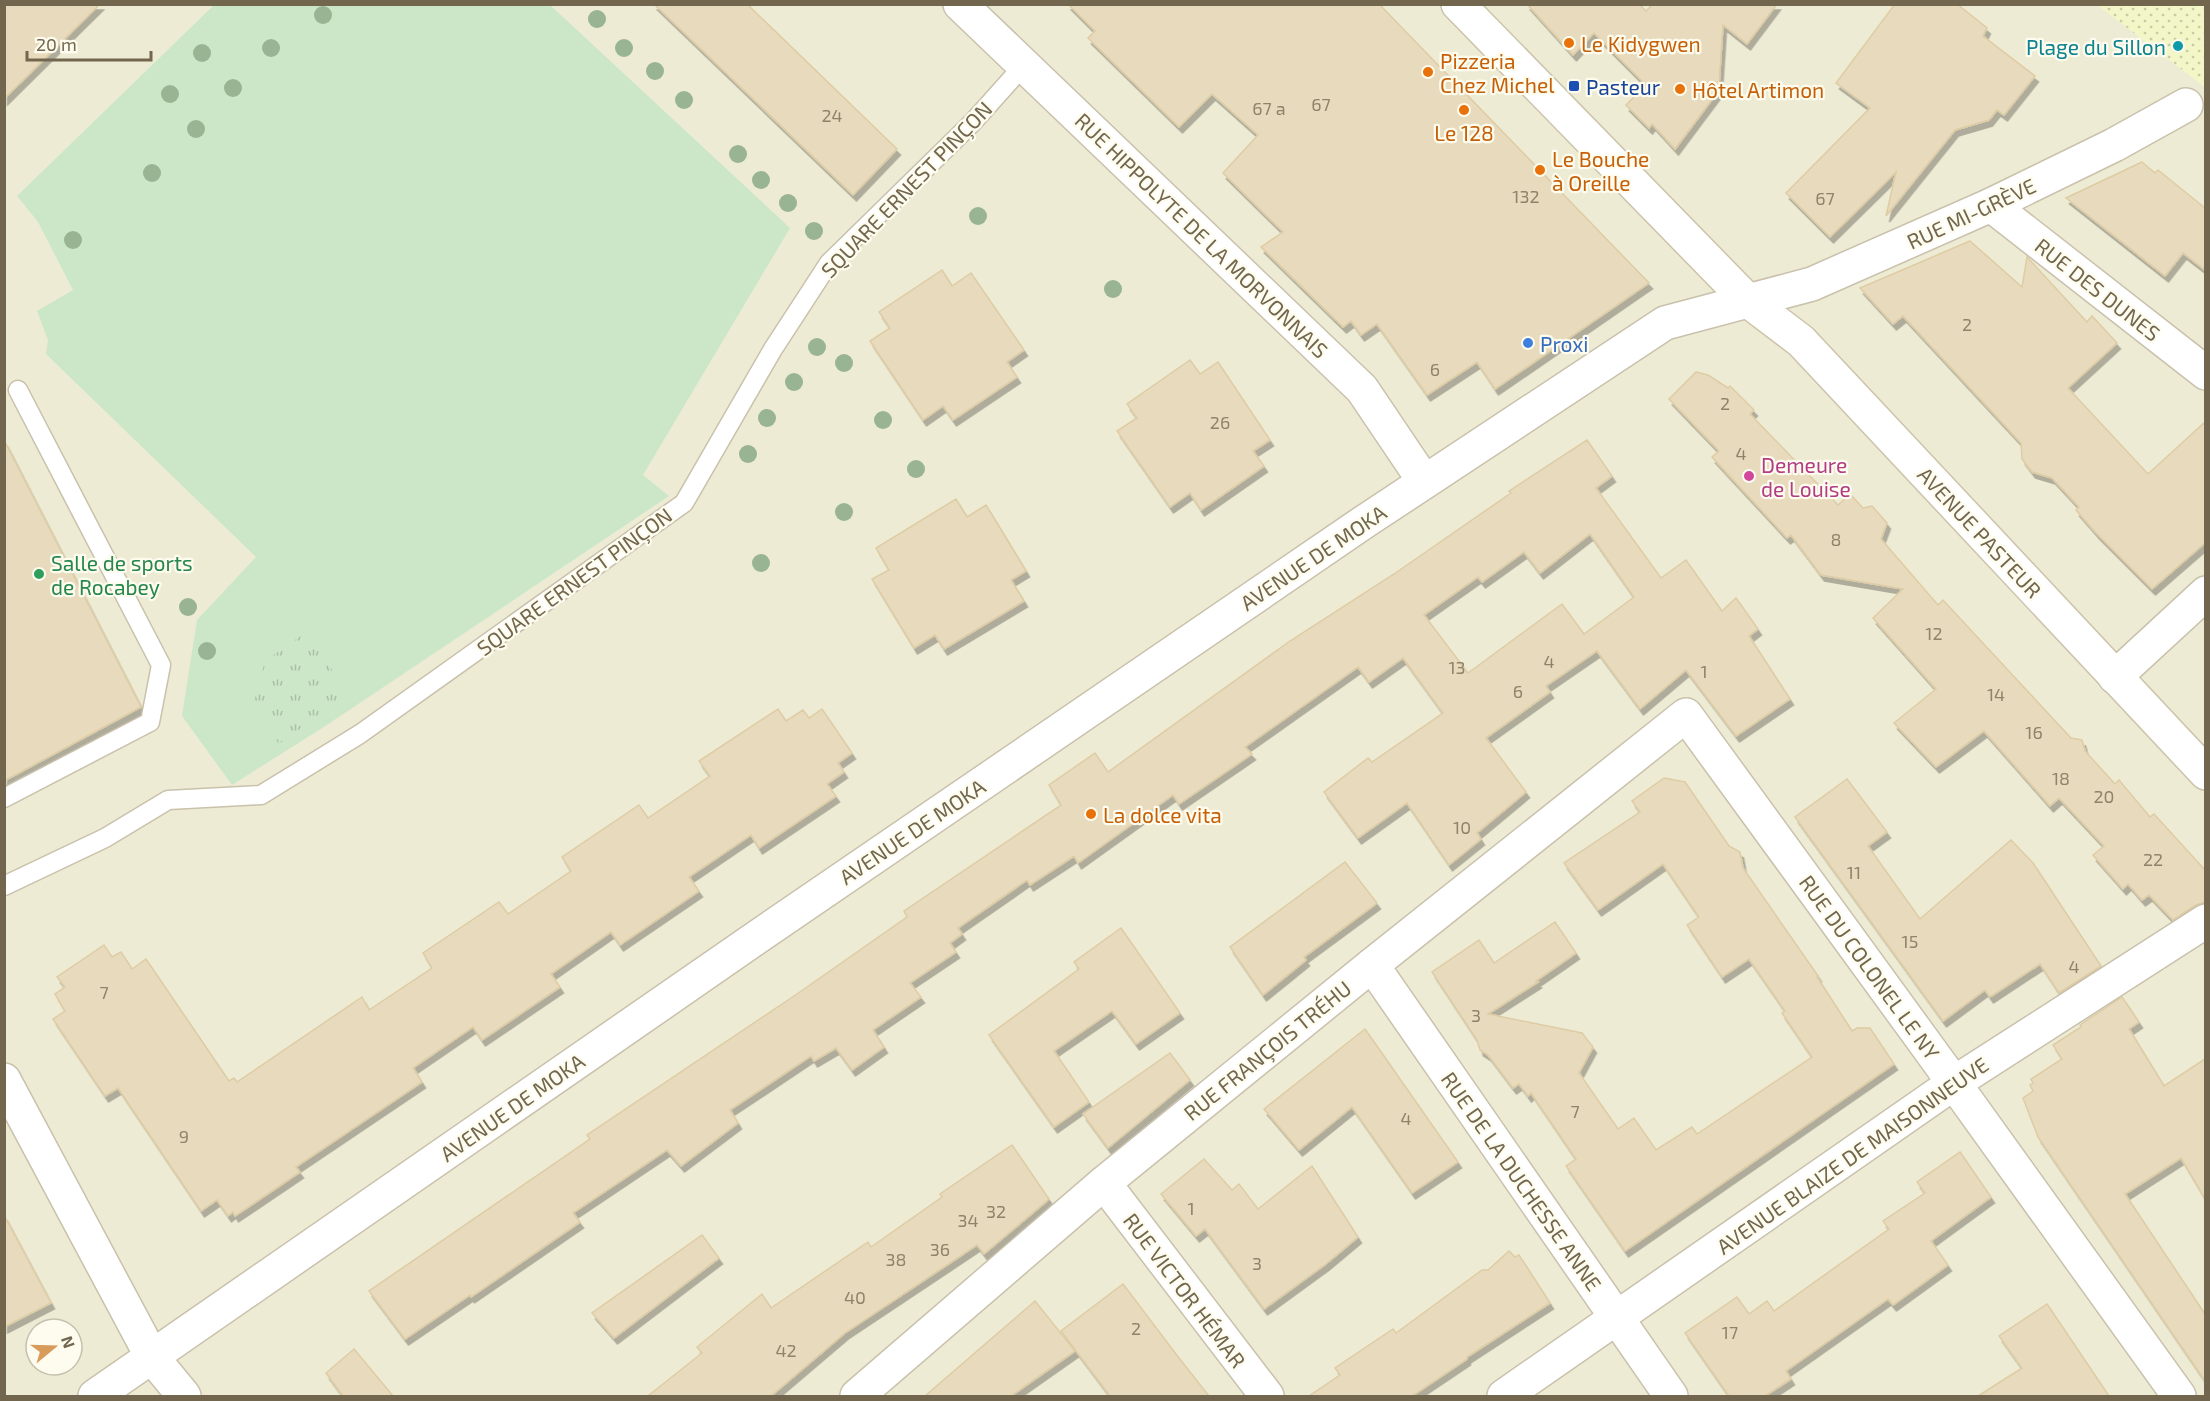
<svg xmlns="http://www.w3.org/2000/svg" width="2210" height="1401" font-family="'Exo 2',sans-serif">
<defs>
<pattern id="sand-dots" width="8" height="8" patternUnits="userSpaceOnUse" patternTransform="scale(1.5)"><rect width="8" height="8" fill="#f3f6c6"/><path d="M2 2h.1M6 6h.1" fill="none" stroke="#c9cba3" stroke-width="1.8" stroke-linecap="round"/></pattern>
<pattern id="park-tufts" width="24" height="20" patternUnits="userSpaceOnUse" patternTransform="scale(1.5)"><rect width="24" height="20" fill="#cbe7c8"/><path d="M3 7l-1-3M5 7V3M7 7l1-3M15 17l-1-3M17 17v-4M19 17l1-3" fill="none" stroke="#a9bfa5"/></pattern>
<filter id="shadow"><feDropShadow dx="3.5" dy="6" stdDeviation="0" flood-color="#0004"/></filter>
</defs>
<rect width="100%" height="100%" fill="#faf9e8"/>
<path fill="#eeebd4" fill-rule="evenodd" d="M2097,4L2205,87V1396H5V5ZM36,1329H72V1365H36Z"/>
<path fill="#cbe7c8" d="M549,4L790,228L643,475L669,496L330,723L232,785L182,716L197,620L256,557L46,354L48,340L37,311L73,290L38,222L17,196L214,5Z"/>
<path fill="url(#sand-dots)" d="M2097,5H2205V87Z"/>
<path fill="url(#park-tufts)" d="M305,633L349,693L279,744L252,710L265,661Z"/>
<g fill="#e8dbbd" stroke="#decca4" stroke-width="1.5" fill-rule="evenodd" filter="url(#shadow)">
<path d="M4,4H100L4,99Z"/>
<path d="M654,4H747L897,149L853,195Z"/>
<path d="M1068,4H1379L1649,283L1495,389L1477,362L1427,395L1377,324L1361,335L1351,321L1343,327L1261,247L1283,232L1223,173L1258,135L1212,94L1179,127L1088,38L1095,31Z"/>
<path d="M1527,4H1639L1646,11L1653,4H1777L1747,44L1723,25L1719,85L1717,93L1675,149L1652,124L1649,128L1626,105L1646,85L1594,33L1573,55Z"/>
<path d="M1895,4H1957L1987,28L1983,36L2035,76L2004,115L1997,110L1989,120L1955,130L1886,216L1896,172L1830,237L1786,193L1870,108L1836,83Z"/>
<path d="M2142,162L2155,173L2158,170L2205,208V270L2183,253L2165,276L2066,198Z"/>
<path d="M1970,241L2022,287L2027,257L2087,322L2092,316L2117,343L2068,388L2148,474L2205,422V543L2152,589L2096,533L2076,510L2079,507L2052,478L2032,472L2022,459L2021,443L1903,316L1893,324L1860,288Z"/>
<path d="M942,270L952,286L971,273L1024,350L1007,362L1017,377L953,420L943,406L923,420L870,341L890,328L879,312Z"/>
<path d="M1190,360L1200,374L1218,362L1270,440L1253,451L1264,466L1201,510L1190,493L1170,507L1117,431L1137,418L1127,404Z"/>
<path d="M1696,372L1708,375L1728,388L1730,386L1754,410L1750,414L1838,505L1850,494L1863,508L1872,506L1887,523L1881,539L1938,605L1943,600L2071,738L2082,740L2085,751L2115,784L2119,780L2150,817L2154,814L2205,870V902L2196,905L2173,920L2149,895L2142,900L2128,884L2123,889L2093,855L2104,846L2059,798L2050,806L1984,731L1936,767L1894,723L1936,689L1873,618L1903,589L1821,575L1791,535L1787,538L1712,457L1719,451L1669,399Z"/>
<path d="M4,440L141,707L4,781Z"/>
<path d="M1587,440L1612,476L1596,488L1661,578L1686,560L1722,611L1736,598L1758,629L1749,636L1790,699L1736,736L1686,670L1640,709L1597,651L1546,686L1550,692L1486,738L1526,792L1477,833L1481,839L1449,865L1407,803L1358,838L1324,792L1368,758L1372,762L1443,713L1403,658L1369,682L1358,667L1245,747L1252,754L1179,804L1173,795L1078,863L1074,856L1030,885L1027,880L958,928L962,934L950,943L956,952L910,983L921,997L873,1030L884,1047L852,1070L836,1048L814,1061L811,1056L730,1110L738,1123L681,1166L667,1150L573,1213L580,1222L471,1297L470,1295L405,1339L369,1291L590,1139L587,1135L797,994L907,917L904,911L1061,805L1049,785L1095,753L1108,772L1290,641L1394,574L1511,493L1509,491ZM1590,534L1634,597L1584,634L1562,604L1468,673L1424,615L1478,577L1482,582L1524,552L1540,573Z"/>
<path d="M956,499L967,517L986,505L1026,571L1011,580L1024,601L944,649L935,635L914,648L872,579L889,570L876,548Z"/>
<path d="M778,709L786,721L803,710L809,718L822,709L852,753L838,763L844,772L827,784L836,796L759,848L751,835L689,877L699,891L620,945L611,932L551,974L560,987L482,1040L473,1027L413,1068L422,1082L296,1167L300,1172L235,1216L233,1212L228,1216L217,1200L201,1211L118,1088L105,1096L53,1019L65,1011L55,994L65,987L57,977L104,945L112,957L121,952L132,969L146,959L229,1081L234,1078L237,1082L362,997L369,1010L432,968L423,953L499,902L508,914L571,871L562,857L639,805L648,818L710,776L699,761Z"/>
<path d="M1664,778L1685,782L1729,846L1740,852L1743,868L1818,976L1817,977L1852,1031L1857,1028H1870L1894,1064L1625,1251L1566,1166L1576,1159L1531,1093L1528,1096L1519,1084L1513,1088L1488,1055L1480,1050L1477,1040L1432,972L1479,940L1494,963L1555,922L1576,953L1536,981L1538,982L1488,1014L1582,1033L1593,1047L1579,1073L1618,1129L1634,1118L1656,1150L1692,1127L1697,1134L1812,1057L1782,1013L1785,1011L1749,959L1722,977L1687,925L1699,917L1663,864L1598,910L1564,863L1640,812L1632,801Z"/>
<path d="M1847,779L1887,832L1868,846L1920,919L2011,840L2033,863L2101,966L2059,993L2040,964L1990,997L1985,990L1943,1021L1795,817Z"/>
<path d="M1345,862L1377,903L1304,957L1306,960L1263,995L1230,947Z"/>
<path d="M1121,928L1180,1013L1136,1044L1112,1011L1054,1051L1089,1102L1054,1127L989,1035L1079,969L1074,962Z"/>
<path d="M2122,997L2139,1022L2129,1029L2164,1086L2205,1059V1199L2181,1158L2125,1194L2205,1314V1381L2038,1137L2023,1098L2033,1091L2030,1085L2033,1083L2031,1079L2062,1059L2053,1045L2081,1027L2080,1025Z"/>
<path d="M1365,1029L1458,1162L1412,1193L1352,1107L1299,1150L1264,1109Z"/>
<path d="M1170,1053L1190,1080L1108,1148L1083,1114Z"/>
<path d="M1012,1145L1049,1199L984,1254L977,1245L845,1333L771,1396H648L702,1353L697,1347L762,1294L771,1308L868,1242L871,1247L942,1197L940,1194Z"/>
<path d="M1960,1152L1991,1197L1931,1241L1948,1265L1893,1305L1888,1299L1786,1371L1791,1379L1765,1396H1729L1685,1333L1737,1297L1749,1314L1767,1301L1774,1311L1889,1229L1883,1221L1925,1193L1917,1182Z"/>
<path d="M1204,1159L1232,1190L1239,1184L1258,1209L1312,1166L1358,1237L1326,1264L1264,1309L1205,1229L1196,1236L1161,1194Z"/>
<path d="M4,1215L51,1303L4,1327Z"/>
<path d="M702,1235L719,1258L614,1338L592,1313Z"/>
<path d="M1509,1251L1515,1257L1519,1255L1550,1303L1467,1357V1359L1412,1396H1309L1340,1375L1335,1368L1393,1329L1396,1333L1482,1270H1488Z"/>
<path d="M1123,1284L1179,1358L1209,1396H1110L1061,1331Z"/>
<path d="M1035,1301L1075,1351L1011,1396H925Z"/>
<path d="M2047,1304L2109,1396H1978L2022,1368L1999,1336Z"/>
<path d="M354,1349L393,1396H343L326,1373Z"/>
</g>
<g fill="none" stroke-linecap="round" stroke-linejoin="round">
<g stroke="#c9c1ac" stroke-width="21">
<g id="lane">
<path d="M4,798L150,722L161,665L18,390"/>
<path d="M4,886L105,838L168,800L261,795L360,734L684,503L773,349L829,263L973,122L1024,65"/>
</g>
</g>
<g stroke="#c9c1ac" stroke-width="36">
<g id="street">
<path d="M960,4L1362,389L1424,481"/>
<path d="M1991,205L2206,373"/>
<path d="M2115,677L2206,593"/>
<path d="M1372,965L1671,1396"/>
<path d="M4,1080L152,1357L184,1396"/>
<path d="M1104,1183L1267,1396"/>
<path d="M95,1396L753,940L1364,522L1665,323L1812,284L1991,205L2114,145L2186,105"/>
<path d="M857,1396L1104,1183L1372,965L1686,715L1954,1083L2179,1396"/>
<path d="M1504,1396L1954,1083L2206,921"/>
</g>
</g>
<g stroke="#ccc3ab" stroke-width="36">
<path id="secondary" d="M1458,4L1747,300L1801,341L2206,773"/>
</g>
<use href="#lane" stroke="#fff" stroke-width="18"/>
<use href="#street" stroke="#fff" stroke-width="33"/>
<use href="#secondary" stroke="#fff" stroke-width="33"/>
</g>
<g fill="#99b492">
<circle cx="323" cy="15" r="9"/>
<circle cx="597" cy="19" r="9"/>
<circle cx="271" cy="48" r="9"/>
<circle cx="624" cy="48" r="9"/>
<circle cx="202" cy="53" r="9"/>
<circle cx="655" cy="71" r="9"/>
<circle cx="233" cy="88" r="9"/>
<circle cx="170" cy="94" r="9"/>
<circle cx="684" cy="100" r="9"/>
<circle cx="196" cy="129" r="9"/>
<circle cx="738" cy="154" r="9"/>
<circle cx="152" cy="173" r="9"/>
<circle cx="761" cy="180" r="9"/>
<circle cx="788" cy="203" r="9"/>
<circle cx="978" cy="216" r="9"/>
<circle cx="814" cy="231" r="9"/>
<circle cx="73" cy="240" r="9"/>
<circle cx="1113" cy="289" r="9"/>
<circle cx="817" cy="347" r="9"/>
<circle cx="844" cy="363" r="9"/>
<circle cx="794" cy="382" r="9"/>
<circle cx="767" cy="418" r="9"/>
<circle cx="883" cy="420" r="9"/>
<circle cx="748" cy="454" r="9"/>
<circle cx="916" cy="469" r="9"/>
<circle cx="844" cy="512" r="9"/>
<circle cx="761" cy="563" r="9"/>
<circle cx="188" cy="607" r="9"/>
<circle cx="207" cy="651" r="9"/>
</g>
<g fill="#e8710a" stroke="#fdfcee" stroke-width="2">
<circle cx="1569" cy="43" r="6"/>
<circle cx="1428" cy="72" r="6"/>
<circle cx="1680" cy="89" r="6"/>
<circle cx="1464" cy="110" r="6"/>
<circle cx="1540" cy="170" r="6"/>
<circle cx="1091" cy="814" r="6"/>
</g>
<circle fill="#0f9aa8" stroke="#fdfcee" stroke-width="2" cx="2178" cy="46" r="6"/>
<rect fill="#1a4fb4" stroke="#fdfcee" stroke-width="2" x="1568" y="80" width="12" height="12" rx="3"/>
<circle fill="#3f7fe0" stroke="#fdfcee" stroke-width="2" cx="1528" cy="343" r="6"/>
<circle fill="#d1479c" stroke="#fdfcee" stroke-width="2" cx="1749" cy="476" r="6"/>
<circle fill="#2e9e5b" stroke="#fdfcee" stroke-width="2" cx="39" cy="574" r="6"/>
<g text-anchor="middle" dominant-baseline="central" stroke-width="4.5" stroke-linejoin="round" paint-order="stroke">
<g font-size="18" fill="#90836a">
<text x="1321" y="104">67</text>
<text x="1269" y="108">67 a</text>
<text x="832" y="115">24</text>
<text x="1526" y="196">132</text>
<text x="1825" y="198">67</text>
<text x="1967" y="324">2</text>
<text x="1435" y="369">6</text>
<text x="1725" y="403">2</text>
<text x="1220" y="422">26</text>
<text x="1741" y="453">4</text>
<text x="1836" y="539">8</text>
<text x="1934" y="633">12</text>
<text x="1549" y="661">4</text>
<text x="1457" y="667">13</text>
<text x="1704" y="671">1</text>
<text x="1518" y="691">6</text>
<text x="1996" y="694">14</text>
<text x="2034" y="732">16</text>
<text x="2061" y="778">18</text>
<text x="2104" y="796">20</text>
<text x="1462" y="827">10</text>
<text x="2153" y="859">22</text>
<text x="1854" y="872">11</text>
<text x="1910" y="941">15</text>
<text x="2074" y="966">4</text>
<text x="104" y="992">7</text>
<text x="1476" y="1015">3</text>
<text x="1575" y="1111">7</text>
<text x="1406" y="1118">4</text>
<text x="184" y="1136">9</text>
<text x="1191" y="1208">1</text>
<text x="996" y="1211">32</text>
<text x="968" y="1220">34</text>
<text x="940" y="1249">36</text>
<text x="896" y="1259">38</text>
<text x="1257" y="1263">3</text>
<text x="855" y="1297">40</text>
<text x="1136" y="1328">2</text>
<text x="1730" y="1332">17</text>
<text x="786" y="1350">42</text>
</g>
<g font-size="21" fill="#c56008" stroke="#fdfcee" text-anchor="start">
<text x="1581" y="43">Le Kidygwen</text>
<text x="1440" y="60">Pizzeria<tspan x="1440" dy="24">Chez Michel</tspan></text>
<text x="1692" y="89">Hôtel Artimon</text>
<text x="1464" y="132" text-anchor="middle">Le 128</text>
<text x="1552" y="158">Le Bouche<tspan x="1552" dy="24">à Oreille</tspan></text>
<text x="1103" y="814">La dolce vita</text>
</g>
<g font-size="21" fill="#0d838f" stroke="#fdfcee" text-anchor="end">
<text x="2166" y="46">Plage du Sillon</text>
</g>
<g font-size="21" fill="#164399" stroke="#fdfcee" text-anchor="start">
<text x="1586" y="86">Pasteur</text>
</g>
<g font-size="21" fill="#72664e" stroke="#fdfcee">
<text transform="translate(906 189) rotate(-46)">SQUARE ERNEST PINÇON</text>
<text transform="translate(1971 213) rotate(-25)">RUE MI-GRÈVE</text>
<text transform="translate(1202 235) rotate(44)">RUE HIPPOLYTE DE LA MORVONNAIS</text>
<text transform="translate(2098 289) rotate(38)">RUE DES DUNES</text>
<text transform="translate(1980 532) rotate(47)">AVENUE PASTEUR</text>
<text transform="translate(1313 557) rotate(-34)">AVENUE DE MOKA</text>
<text transform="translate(574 581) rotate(-36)">SQUARE ERNEST PINÇON</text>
<text transform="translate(912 831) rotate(-34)">AVENUE DE MOKA</text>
<text transform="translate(1870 967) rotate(54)">RUE DU COLONEL LE NY</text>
<text transform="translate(1267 1050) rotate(-39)">RUE FRANÇOIS TRÉHU</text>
<text transform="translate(512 1107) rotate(-35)">AVENUE DE MOKA</text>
<text transform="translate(1852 1155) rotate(-35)">AVENUE BLAIZE DE MAISONNEUVE</text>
<text transform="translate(1522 1181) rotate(55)">RUE DE LA DUCHESSE ANNE</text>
<text transform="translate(1185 1290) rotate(53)">RUE VICTOR HÉMAR</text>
</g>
<g font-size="21" fill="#366cbe" stroke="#fdfcee" text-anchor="start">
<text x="1540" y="343">Proxi</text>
</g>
<g font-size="21" fill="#b23c85" stroke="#fdfcee" text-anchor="start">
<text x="1761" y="464">Demeure<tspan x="1761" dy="24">de Louise</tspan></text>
</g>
<g font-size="21" fill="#27864d" stroke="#fdfcee" text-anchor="start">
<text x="51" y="562">Salle de sports<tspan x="51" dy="24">de Rocabey</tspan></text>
</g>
</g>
<rect width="2210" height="1401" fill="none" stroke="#72664e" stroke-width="12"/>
<g transform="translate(54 1347) rotate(71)"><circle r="28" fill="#fdfcee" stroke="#c5c0ae" stroke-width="1.5"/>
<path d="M0-4.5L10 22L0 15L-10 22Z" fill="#d99b59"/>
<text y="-9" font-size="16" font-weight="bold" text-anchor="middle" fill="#72664e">N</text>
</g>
<path d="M27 51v9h124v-9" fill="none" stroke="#72664e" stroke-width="3"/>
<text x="36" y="51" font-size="18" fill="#72664e" stroke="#fdfcee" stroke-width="4.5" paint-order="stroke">20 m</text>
</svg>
